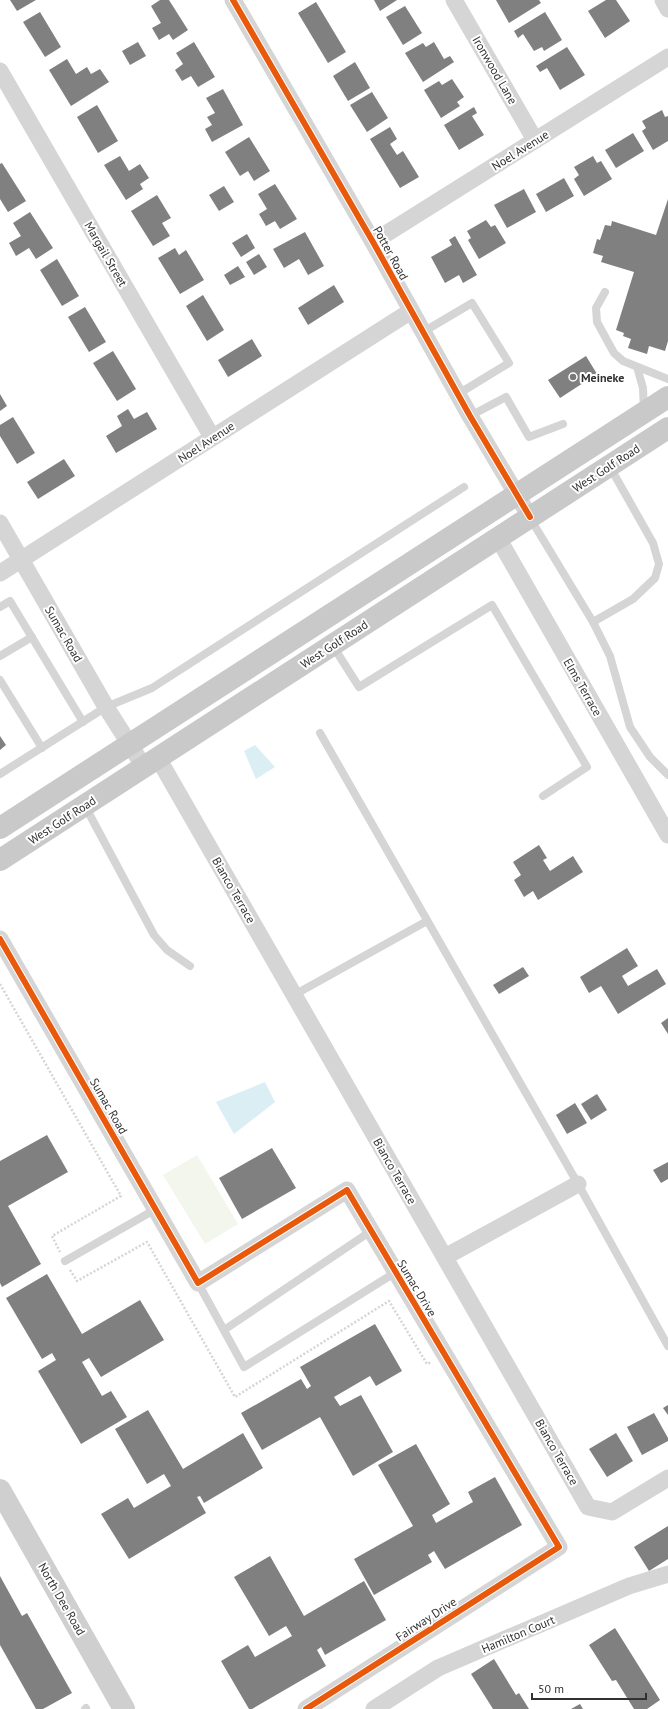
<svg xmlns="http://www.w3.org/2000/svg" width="668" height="1709" font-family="'PT Sans',sans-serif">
<rect width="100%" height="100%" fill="#fff"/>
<path fill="#f3f6ed" d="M197,1155L238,1224L205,1244L163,1175Z"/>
<g fill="#dbeef3">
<path d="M255,745L275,767L256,779L244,751Z"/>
<path d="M265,1082L275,1102L234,1134L216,1102Z"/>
</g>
<g fill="#808080">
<path d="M10,0H36L17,11Z"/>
<path d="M160,0H169L188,30L173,40L169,34L159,40L152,28L161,23L151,6Z"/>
<path d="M374,0H397L380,11Z"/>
<path d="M496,0H539L541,3L509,23Z"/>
<path d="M606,0H616L630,21L605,38L588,11Z"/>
<path d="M316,2L346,52L328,63L298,13Z"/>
<path d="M405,6L422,33L403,45L386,17Z"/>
<path d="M40,12L61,47L45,57L23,22Z"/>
<path d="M545,12L562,40L544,51L542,47L534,51L523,34L518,38L514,31Z"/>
<path d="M138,42L146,56L130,65L122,51Z"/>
<path d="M194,42L215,77L198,87L191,76L182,81L175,70L183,64L176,53Z"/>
<path d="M434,42L444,59L450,56L454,62L423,82L405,53L423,43L426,47Z"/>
<path d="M567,47L585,75L560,90L547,68L540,72L536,66Z"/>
<path d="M67,59L76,74L87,67L91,74L100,69L109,82L71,106L49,70Z"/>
<path d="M355,62L370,88L348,101L333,76Z"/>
<path d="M452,79L464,97L457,102L460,106L441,118L424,90L439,81L442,85Z"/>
<path d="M223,89L243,125L212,142L205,129L212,125L207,117L215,113L206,98Z"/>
<path d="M372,92L388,118L367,132L350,105Z"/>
<path d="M97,105L118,141L98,153L77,117Z"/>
<path d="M474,107L477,113L472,116L484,135L459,150L444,125Z"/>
<path d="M662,110L665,117L668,116V141L653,150L642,131L646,128L642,121Z"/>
<path d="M390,127L397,139L390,144L397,155L403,151L419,177L400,188L370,139Z"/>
<path d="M633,133L644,151L616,168L605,150Z"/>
<path d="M249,137L270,171L254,181L248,171L240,176L225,152Z"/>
<path d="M120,156L129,171L140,164L149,178L140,184L143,189L126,200L104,165Z"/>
<path d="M593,156L597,163L601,161L612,179L584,196L574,179L579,175L574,167Z"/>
<path d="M2,163L26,201L8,212L0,199V164Z"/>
<path d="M564,178L574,196L546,212L536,194Z"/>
<path d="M275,184L297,219L280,229L275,221L266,226L259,214L267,209L258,194Z"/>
<path d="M224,186L234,202L219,211L209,195Z"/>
<path d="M524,189L536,212L507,228L494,205Z"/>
<path d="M157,195L171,218L162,223L170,236L153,246L131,211Z"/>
<path d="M668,199V341L665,351L649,346L647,354L628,348L631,339L623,336L624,333L616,330L634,272L601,262L603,256L593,253L597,239L600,240L605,225L611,226L612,221L656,235Z"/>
<path d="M30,212L53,248L36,259L29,248L16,256L9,243L21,236L13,223Z"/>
<path d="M486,220L491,227L495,225L506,243L479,259L468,240L471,238L467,231Z"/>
<path d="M305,232L324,266L308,275L299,259L284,268L273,249Z"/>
<path d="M247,234L255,248L241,257L232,243Z"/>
<path d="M455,236L477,275L463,283L459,275L445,283L431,257L452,245L449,240Z"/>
<path d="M175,248L179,255L186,250L204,280L180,294L158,258Z"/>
<path d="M259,254L267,267L254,275L246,262Z"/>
<path d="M57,259L79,296L62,306L40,270Z"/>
<path d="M238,266L245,277L230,285L224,275Z"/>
<path d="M334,285L344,302L308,325L298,308Z"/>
<path d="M203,295L224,330L207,341L186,306Z"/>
<path d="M85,307L106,342L89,352L68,317Z"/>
<path d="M252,339L262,356L228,377L218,360Z"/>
<path d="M113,351L136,389L117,401L93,363Z"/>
<path d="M586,356L597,374L560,398L548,380Z"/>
<path d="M0,394L7,406L0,411Z"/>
<path d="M128,409L134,419L147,412L157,429L116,453L106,436L122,426L117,416Z"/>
<path d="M13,417L35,453L17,464L0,436V425Z"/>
<path d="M64,459L75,476L38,499L27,482Z"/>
<path d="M0,736L6,745L0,750Z"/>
<path d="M539,845L547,858L543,860L550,871L573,856L583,872L538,900L533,891L524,897L514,880L521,875L513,862Z"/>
<path d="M627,948L638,966L622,976L628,986L657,969L666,984L618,1014L601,986L589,993L580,977Z"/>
<path d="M523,967L529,976L499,994L493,985Z"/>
<path d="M668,1018V1034L661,1023Z"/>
<path d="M597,1094L607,1110L591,1120L581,1104Z"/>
<path d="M575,1103L587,1123L567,1134L556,1115Z"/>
<path d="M47,1135L68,1172L8,1206L41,1264L2,1287L0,1283V1161Z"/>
<path d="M272,1148L296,1188L242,1219L219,1178Z"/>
<path d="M668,1162V1179L661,1183L653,1170Z"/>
<path d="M47,1274L82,1334L140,1300L164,1340L101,1377L89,1358L82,1362L102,1396L111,1391L127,1417L81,1444L38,1371L56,1360L52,1353L42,1359L6,1298Z"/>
<path d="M375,1324L402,1371L376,1386L370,1376L334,1397L340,1406L361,1395L393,1452L353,1476L320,1417L262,1450L241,1413L301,1379L307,1389L311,1386L300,1367Z"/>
<path d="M668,1405V1415L663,1408Z"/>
<path d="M148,1410L183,1469L243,1433L263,1468L204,1503L200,1496L197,1497L206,1513L129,1559L101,1514L128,1498L134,1508L171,1486L164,1474L147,1484L115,1429Z"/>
<path d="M654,1413L668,1438V1441L642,1455L627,1427Z"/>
<path d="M616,1433L633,1461L607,1477L589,1449Z"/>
<path d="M416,1444L450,1504L432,1515L436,1523L473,1502L468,1492L495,1477L522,1525L445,1569L434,1551L428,1555L432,1562L374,1595L354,1559L413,1526L378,1465Z"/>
<path d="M668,1526V1559L649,1571L634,1547Z"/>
<path d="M270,1556L304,1616L364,1581L386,1620L325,1655L321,1647L317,1650L326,1666L252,1709H249L221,1661L248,1645L255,1657L292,1636L286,1626L269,1636L234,1577Z"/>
<path d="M0,1576L22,1616L27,1613L72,1693L43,1709H36L0,1645Z"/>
<path d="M615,1628L660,1700L647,1709H634L616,1680L612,1681L589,1645Z"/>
<path d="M494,1659L516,1695L519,1693L529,1709H493L471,1674Z"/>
<path d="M580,1704L583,1709H571Z"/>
</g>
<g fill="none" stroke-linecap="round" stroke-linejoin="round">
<g stroke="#d5d5d5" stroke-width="2.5" stroke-dasharray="2 2" stroke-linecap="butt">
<path d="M0,984L121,1196L52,1236L60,1252"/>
<path d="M70,1270L77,1281L147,1242L235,1397L389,1301L427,1364L432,1362"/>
</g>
<g stroke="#d5d5d5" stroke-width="8">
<path d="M605,292L596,308L597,322L614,353L623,361L668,379"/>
<path d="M423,332L472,303L509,363L458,394"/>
<path d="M637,367L643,388L644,411"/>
<path d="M470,416L506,397L529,437L563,424"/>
<path d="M530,518L593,622L610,656L630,727L650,757L668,775"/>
<path d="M0,607L10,601L83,722"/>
<path d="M593,622L633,599L655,578L659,564L653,543L610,467"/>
<path d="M333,646L359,687L492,605L587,767L543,796"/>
<path d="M0,656L32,637"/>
<path d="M0,680L42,748"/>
<path d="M320,733L578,1184L668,1346"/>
<path d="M0,774L106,707L152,688L464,487"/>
<path d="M85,806L154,935L167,950L190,966"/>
<path d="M294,995L427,921"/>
<path d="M65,1261L156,1209"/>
<path d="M198,1283L244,1367L396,1272"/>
<path d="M224,1330L371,1231"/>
<path d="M85,1709L86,1708"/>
</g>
<g stroke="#d5d5d5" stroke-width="17">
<path d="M233,0L373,242L470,416L530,517"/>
<path d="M454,0L535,140"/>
<path d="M663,0L668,9"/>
<path d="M0,71L212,437"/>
<path d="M373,242L668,57"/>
<path d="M0,523L106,707L144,767"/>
<path d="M498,538L668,835"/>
<path d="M0,573L411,311"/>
<path d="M158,758L588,1507L612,1512L668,1478"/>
<path d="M0,939L198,1283L347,1190L559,1547L306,1709"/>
<path d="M445,1257L578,1184"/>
<path d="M374,1709L438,1668L629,1586L668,1574"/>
</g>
<path stroke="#cfcfcf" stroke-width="22" d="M0,1490L124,1709"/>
<g stroke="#c9c9c9" stroke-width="22">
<path d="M0,828L668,397"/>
<path d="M0,860L668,428"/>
</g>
<g stroke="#fff" stroke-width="8">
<g id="cycleway">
<path d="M233,0L373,242L470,416L530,517"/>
<path d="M0,939L198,1283L347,1190L559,1547L306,1709"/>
</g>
</g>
<use href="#cycleway" stroke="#e8590c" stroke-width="6"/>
</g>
<circle fill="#797979" stroke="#fff" stroke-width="1.5" cx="573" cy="377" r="4"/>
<g text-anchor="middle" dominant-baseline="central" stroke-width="4" stroke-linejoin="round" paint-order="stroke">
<g font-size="12" fill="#313131" stroke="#fff">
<text transform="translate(495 70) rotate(60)">Ironwood Lane</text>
<text transform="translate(520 150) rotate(-32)">Noel Avenue</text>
<text transform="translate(391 253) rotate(61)">Potter Road</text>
<text transform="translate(106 254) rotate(60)">Margail Street</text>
<text transform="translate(206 442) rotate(-33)">Noel Avenue</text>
<text transform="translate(606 468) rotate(-33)">West Golf Road</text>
<text transform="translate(64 634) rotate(60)">Sumac Road</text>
<text transform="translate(334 644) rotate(-33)">West Golf Road</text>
<text transform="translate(583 687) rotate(60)">Elms Terrace</text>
<text transform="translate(62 820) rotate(-33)">West Golf Road</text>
<text transform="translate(234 890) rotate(60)">Bianco Terrace</text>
<text transform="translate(109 1106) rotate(60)">Sumac Road</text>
<text transform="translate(395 1171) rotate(60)">Bianco Terrace</text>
<text transform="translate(417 1288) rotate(59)">Sumac Drive</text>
<text transform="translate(557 1452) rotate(60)">Bianco Terrace</text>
<text transform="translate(62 1599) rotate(60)">North Dee Road</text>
<text transform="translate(426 1619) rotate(-33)">Fairway Drive</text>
<text transform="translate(518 1634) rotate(-23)">Hamilton Court</text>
</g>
<g font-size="12" font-weight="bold" fill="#313131" stroke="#fff" text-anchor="start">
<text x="581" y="377">Meineke</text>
</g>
</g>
<path d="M532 1693v6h114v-6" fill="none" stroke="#313131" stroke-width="2"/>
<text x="538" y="1693" font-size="12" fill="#313131" stroke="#ffffff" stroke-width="3" paint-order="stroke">50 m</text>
</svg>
